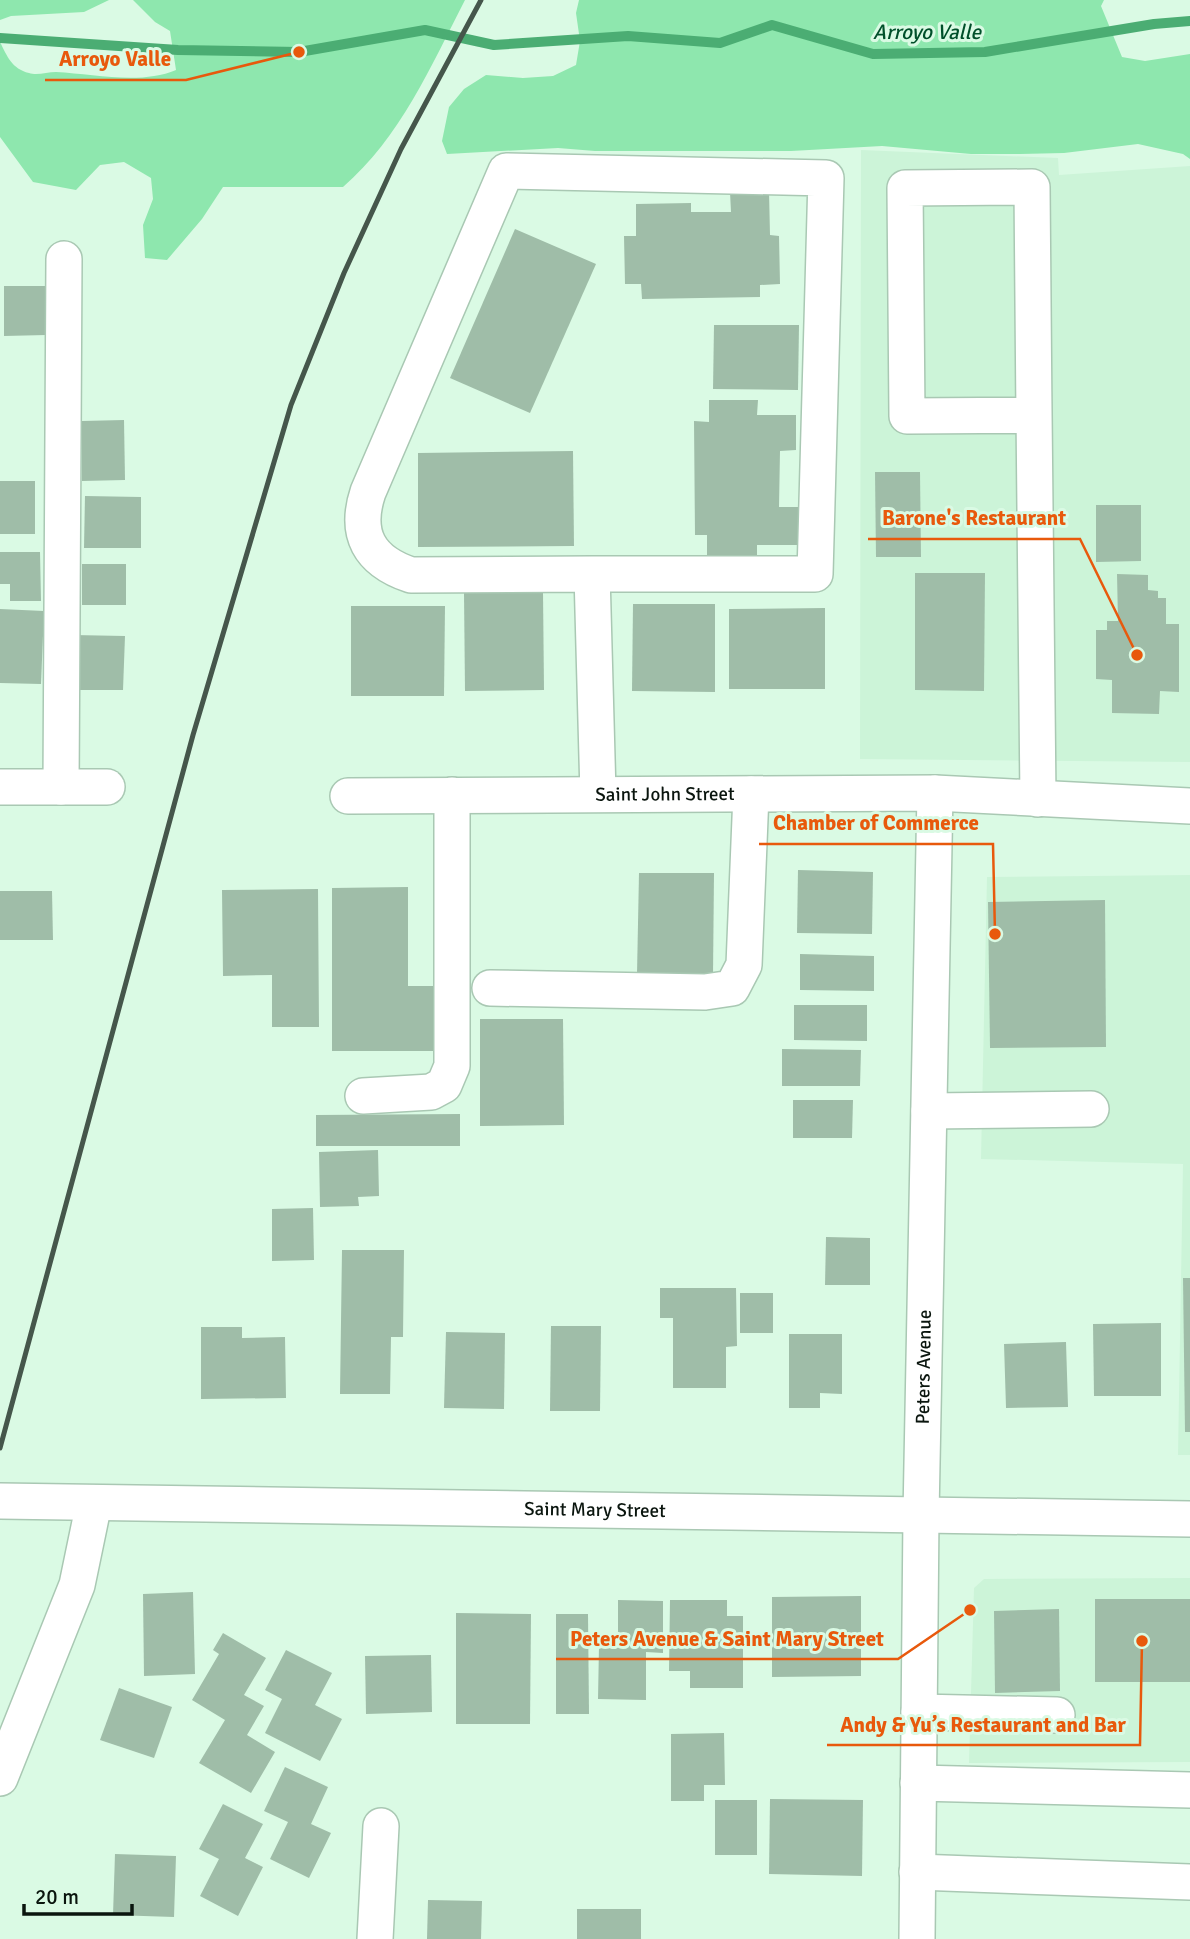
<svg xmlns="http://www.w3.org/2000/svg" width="1190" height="1939" font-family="Signika,sans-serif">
<rect width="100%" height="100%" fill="#dafae4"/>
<g fill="#ccf4d8">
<path d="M861,150L1058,158L1059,175L1190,166V762L860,759Z"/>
<path d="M1190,875V1455H1178L1183,1164L981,1159L987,877Z"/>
<path d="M1190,1578V1762L969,1763L974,1588L984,1579Z"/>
</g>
<g fill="#8ee7ae">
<path d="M0,0H109L84,12L11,16L0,20Z"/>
<path d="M133,0H465C431,66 400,138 343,187H223L202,219L167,260L145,258L143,225L153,199L151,178L124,162L100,165L76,190L33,182L0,137V42C7,56 12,69 29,73C37,76 47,72 56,72C94,74 141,85 176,70L170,31L155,22Z"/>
<path d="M579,0H1104L1101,6L1122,57L1145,61L1190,54V159L1183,154L1138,144L1064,153L1020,154H971L882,146L791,151H595L558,148L447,154L442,141L449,107L464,89L486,75L523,78L553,76L576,65L580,41L576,13Z"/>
</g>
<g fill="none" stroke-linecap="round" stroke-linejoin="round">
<path stroke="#4bad73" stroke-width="10" d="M0,38L178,50L299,52L425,30L494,45L628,36L720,43L772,25L873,54L985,52L1154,24L1190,21"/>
</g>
<g fill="#9fbda8">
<path d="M769,191L770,235L779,236L780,284L760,285V297L642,299L641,284H625L624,236H636V204L691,203V212H731L730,192Z"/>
<path d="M515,229L596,264L530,413L450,378Z"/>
<path d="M4,286H45L46,335L4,336Z"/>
<path d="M714,325H799L798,390L713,389Z"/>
<path d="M709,400H758L757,415H796V450L780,451L779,507H800V545H757V557H707V535H695L694,421L709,422Z"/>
<path d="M124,420L125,480L82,481V421Z"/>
<path d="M573,451L574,546L418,547V453Z"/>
<path d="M875,472H920L921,557H876Z"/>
<rect x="0" y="481" width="35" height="53"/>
<path d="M85,496L141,497V548H84Z"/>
<path d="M1096,505H1141V561L1096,562Z"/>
<path d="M0,552H40L41,601H10V584H0Z"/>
<rect x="82" y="564" width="44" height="41"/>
<path d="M915,573H985L984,691L915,690Z"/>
<path d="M1117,574L1148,575V590L1158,591V598H1166V624H1179V692L1160,691L1159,714L1112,713V680L1096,679V630H1107V621H1118Z"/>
<path d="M543,592L544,690L465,691L464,593Z"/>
<path d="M633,604H715V692L632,691Z"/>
<path d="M351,606H445L444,696H351Z"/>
<path d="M825,608V689H729V609Z"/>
<path d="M0,609L44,611L41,684L0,683Z"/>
<path d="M73,635L125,636L123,690H72Z"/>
<path d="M798,870L873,872L872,934L797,933Z"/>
<path d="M639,873H714L713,975L637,974Z"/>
<path d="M408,887V986H445V1051H332V888Z"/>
<path d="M318,889L319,1027H272V975L223,976L222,890Z"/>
<path d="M0,891H52L53,940H0Z"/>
<path d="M1105,900L1106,1047L990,1048L988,902Z"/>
<path d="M800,954L874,956V991L800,990Z"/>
<path d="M794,1005H867V1041L794,1040Z"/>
<path d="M480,1019H563L564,1125L480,1126Z"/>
<path d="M782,1049L861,1050L860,1086H782Z"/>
<path d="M793,1100H853L852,1138H793Z"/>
<path d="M460,1114V1146H316V1115Z"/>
<path d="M378,1150L379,1196L358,1197L359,1206L320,1207L319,1152Z"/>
<path d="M313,1208L314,1260L272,1261V1209Z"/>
<path d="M826,1237L870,1238V1285H825Z"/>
<path d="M342,1250H404L403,1337H391L390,1394H340Z"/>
<path d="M1183,1278H1190V1432H1185Z"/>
<path d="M660,1288H736L737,1346L726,1347V1388H673V1318H660Z"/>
<rect x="740" y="1293" width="33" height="40"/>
<path d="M1161,1323V1396H1094L1093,1324Z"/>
<path d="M551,1326H601L600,1411H550Z"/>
<path d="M201,1327H242V1338L285,1337L286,1398L201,1399Z"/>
<path d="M446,1332L505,1333L504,1409L444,1408Z"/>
<path d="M789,1334H842V1394L820,1393V1408H789Z"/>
<path d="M1066,1342L1068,1407L1006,1408L1004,1344Z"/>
<path d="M193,1592L195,1674L144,1676L143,1594Z"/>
<path d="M861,1596V1676L772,1677V1597Z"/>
<rect x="1095" y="1599" width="95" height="83"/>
<path d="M618,1600L663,1601V1653L646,1652V1700L598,1699L599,1646H618Z"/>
<path d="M670,1600H727V1616H743V1688H690V1671H669Z"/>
<path d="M1059,1609L1060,1691L995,1693L994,1611Z"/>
<path d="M456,1613L531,1614L530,1724H456Z"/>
<path d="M556,1614H588L589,1714H556Z"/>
<path d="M223,1633L266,1658L244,1695L264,1706L247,1735L275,1752L251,1793L199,1763L225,1720L192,1700L219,1654L213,1650Z"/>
<path d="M286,1650L332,1673L315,1705L342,1719L320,1761L265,1733L282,1699L265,1690Z"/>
<path d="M431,1655L432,1712L366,1714L365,1656Z"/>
<path d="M119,1688L172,1707L154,1758L100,1740Z"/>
<path d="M724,1733L725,1785H704V1801H671V1734Z"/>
<path d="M285,1767L328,1787L311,1824L331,1833L309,1878L270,1859L288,1822L264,1811Z"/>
<path d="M770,1799L863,1800L862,1876L769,1874Z"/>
<rect x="715" y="1800" width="42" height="55"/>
<path d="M223,1804L263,1824L245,1858L263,1867L238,1916L200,1896L219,1859L199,1849Z"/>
<path d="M115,1854L176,1856L174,1917L113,1915Z"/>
<path d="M428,1900L482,1901L481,1939H427Z"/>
<rect x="577" y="1909" width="64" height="30"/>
</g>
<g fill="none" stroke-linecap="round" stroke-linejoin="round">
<g stroke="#a9c8b3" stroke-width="38">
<g id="minor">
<path d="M1034,415L907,416L905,188L1032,187C1034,391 1035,595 1038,799"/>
<path d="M592,574L411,575C369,561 354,534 368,492L506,171L826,178L815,574H592L598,794"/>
<path d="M0,787H107"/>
<path d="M61,787L64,259"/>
<path id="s1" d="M348,796L935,793L1190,806"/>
<path d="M490,988L705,992L732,988L744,965L751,794"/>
<path d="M363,1096L431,1092L444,1085L452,1066V795"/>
<path d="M929,1111L1091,1109"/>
<path id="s2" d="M0,1501L1190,1519"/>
<path d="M919,1712L1057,1715"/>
<path d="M0,1778L77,1585L94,1503"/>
<path d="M918,1783L1190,1790"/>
<path d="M917,1872L1190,1882"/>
<path d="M375,1939L381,1826"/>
<path id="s3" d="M917,1939L921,1515L935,793"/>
</g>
</g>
<use href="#minor" stroke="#fff" stroke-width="35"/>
<path stroke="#45564b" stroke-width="5" d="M0,1448L193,735L291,405L344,273L401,149L481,0"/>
</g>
<g text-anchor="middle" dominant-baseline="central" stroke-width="6" stroke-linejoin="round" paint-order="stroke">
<g font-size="19" fill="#0a150e" stroke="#dafae4">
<text stroke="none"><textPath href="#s1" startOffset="317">Saint John Street</textPath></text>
<text stroke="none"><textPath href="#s3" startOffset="572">Peters Avenue</textPath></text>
<text stroke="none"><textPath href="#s2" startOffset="595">Saint Mary Street</textPath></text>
</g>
<g font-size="21" font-style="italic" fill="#00502a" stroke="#dafae4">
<text x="927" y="32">Arroyo Valle</text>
</g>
</g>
<path fill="none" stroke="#e8590c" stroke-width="2.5" d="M299 52L186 80H45M1137 655L1080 539H868M995 934L993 844H759M970 1610L898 1659H556M1142 1641L1140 1745H827"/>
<g fill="#e8590c" stroke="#dafae4" stroke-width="2.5">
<circle cx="299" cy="52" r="7"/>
<circle cx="1137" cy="655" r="7"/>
<circle cx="995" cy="934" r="7"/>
<circle cx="970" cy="1610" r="7"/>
<circle cx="1142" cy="1641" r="7"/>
</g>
<g font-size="21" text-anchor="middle" font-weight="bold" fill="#e8590c" stroke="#dafae4" stroke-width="6" stroke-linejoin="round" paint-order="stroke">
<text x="115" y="66">Arroyo Valle</text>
<text x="974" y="525">Barone's Restaurant</text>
<text x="876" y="830">Chamber of Commerce</text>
<text x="727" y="1646">Peters Avenue &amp; Saint Mary Street</text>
<text x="983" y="1732">Andy &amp; Yu’s Restaurant and Bar</text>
</g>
<path d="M24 1904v10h108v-10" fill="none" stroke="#0a150e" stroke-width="3.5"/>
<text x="35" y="1904" font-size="21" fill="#0a150e" stroke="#dafae4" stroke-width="5" paint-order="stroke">20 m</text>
</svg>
